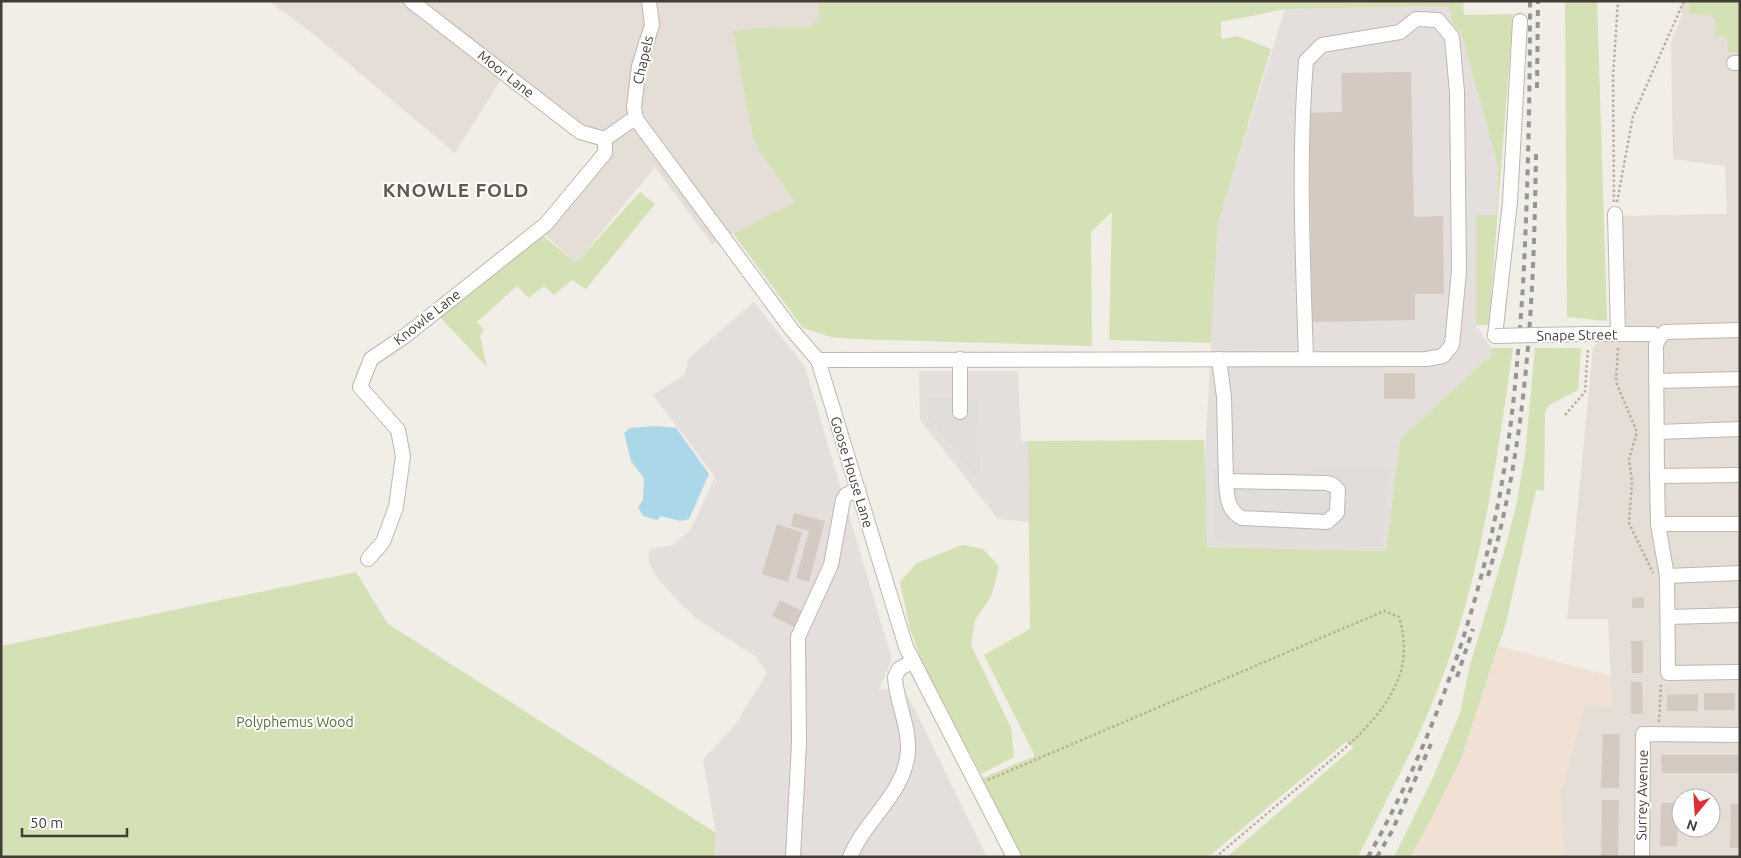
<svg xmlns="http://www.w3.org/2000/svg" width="1741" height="858" font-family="Ubuntu,sans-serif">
<rect width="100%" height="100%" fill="#f1ede7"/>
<g fill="#e5ded6" fill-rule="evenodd">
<path d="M269,1H819V22L813,27H772L733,31L760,152L795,202L712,244L655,167L576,263L539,229L605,139L580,132L505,73L455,153L312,33Z"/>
<path d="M1681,1H1740V857H1565L1560,795L1585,705L1612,706L1608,619H1567L1593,347L1624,322L1621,216L1727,214L1725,166L1673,159L1671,41L1682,15ZM1681,798H1711V828H1681Z"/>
</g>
<path fill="#f1e0d4" d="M1499,646L1611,676L1612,706L1585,705L1560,795L1565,857H1410L1428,825L1461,759Z"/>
<g fill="#e4dfdc">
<path d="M1449,6L1452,23L1461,32L1498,166L1497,215H1476V325L1491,348L1490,359L1400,440L1386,551L1207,547L1204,471L1218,223L1285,9Z"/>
<path d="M754,302L805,367L892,660L879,689L904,688L987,857H714L716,833L703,760L735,725L767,673L755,656L700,621L680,603L659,580L650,566L648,556L650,549L673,545L691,529L715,477L653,395L685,374L689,358Z"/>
<path d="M919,371H1018L1021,441H1028L1029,522L998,519L920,420Z"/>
</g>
<g fill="#d4e1b4">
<path d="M819,1H1463L1464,15L1513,14L1489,325H1476V215H1497L1498,166L1461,32L1452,23L1449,6L1285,9L1221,22V39L1238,36L1271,49L1218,223L1211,343L1109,340L1112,212L1091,232L1092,346L854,339L831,337L803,328L735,236L734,233L795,202L760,152L753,137L733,31L772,27H812V22H819Z"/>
<path d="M1565,1H1597L1607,321L1567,317Z"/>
<path d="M1689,1H1740V52H1728L1727,37L1715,35L1716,21L1711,15L1689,14Z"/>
<path d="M640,192L655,204L586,289L572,280L554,295L544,286L529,298L517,286L477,322L484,330L480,336L487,367L438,315L541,234L576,263Z"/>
<path d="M1491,348H1513C1496,465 1480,585 1435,696C1413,751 1384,804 1358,857H1227L1354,747L1346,742L1208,857H1020L980,779L1035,756L984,655L1030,629L1028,441L1204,440L1207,547L1386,551L1400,440L1484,361L1490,359Z"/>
<path d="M1535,348H1581L1578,390L1548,406L1545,412L1544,491L1536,490L1506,623L1461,759L1428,825L1410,857H1394L1431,782L1460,713L1470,665L1505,549L1516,506L1525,455Z"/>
<path d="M962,545L983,549L999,566L991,597L975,620L971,645L1011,728L1014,757L981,774L924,667L910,629L900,582L917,563Z"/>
<path d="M356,572L388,624L716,833L714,857H1V646Z"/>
</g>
<g fill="#e0dddb">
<path d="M927,398L979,400L980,481L928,417Z"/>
<path d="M1391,466L1382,546L1213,543V468Z"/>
</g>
<path fill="#aad8e8" d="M657,426L676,428L709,474L689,519L680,521L661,516L657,520L643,516L638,507L643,500L644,478L631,461L624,433L630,428Z"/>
<g fill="#d5cac1">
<path d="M1411,72L1414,217L1443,216L1444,294H1415V320L1312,322L1309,113L1342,112L1341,73Z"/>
<rect x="1384" y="373" width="31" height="26"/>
<path d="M794,513L825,521L809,582L796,578L809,531L791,526Z"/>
<path d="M777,524L802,532L788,582L762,574Z"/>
<path d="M1644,597V608H1632V598Z"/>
<path d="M780,600L804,612L796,628L772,616Z"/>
<path d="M1631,641H1643V673H1632Z"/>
<path d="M1631,682H1642L1643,714H1631Z"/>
<rect x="1704" y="693" width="31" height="17"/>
<path d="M1698,694V711H1667V695Z"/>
<path d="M1603,734H1620L1619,788H1601Z"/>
<path d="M1661,755H1740V773H1662Z"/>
<path d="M1602,800H1619L1618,857H1601Z"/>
<path d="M1661,803H1678L1677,846H1660Z"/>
<path d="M1731,804H1740V848H1730Z"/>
</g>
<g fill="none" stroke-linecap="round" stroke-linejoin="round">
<g stroke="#bfb6ae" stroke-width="16">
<g id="minor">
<path d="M411,1L580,132L605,139"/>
<path d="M649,1L652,25L639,66L634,107L636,119L792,330L818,360L906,647L1014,857"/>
<path d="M1734,63H1740"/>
<path d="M1615,214L1618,334"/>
<path d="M1740,330L1665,332L1659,338L1656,345L1657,476L1658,524L1667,576L1668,673L1740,672"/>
<path d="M1586,334H1653L1659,338"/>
<path d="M1495,336L1510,202L1520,21"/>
<path d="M960,359V412"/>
<path d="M1219,359L1224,397L1226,481C1227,496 1227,511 1242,518L1327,522L1337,513L1338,490L1333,485L1327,483L1226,481"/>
<path d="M818,360C1021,358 1224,359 1426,359L1443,356L1452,345L1459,271L1457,92L1452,37L1438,20L1416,19L1400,32L1322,45L1306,61C1298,160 1303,260 1306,359"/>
<path d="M1656,381L1740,379"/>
<path d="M1658,432L1740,429"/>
<path d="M1657,476L1740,475"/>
<path d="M1658,524H1740"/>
<path d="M368,559L383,542L396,507L403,456L398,430L360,387L371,359L405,336L546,224L605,153V139L629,122L636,119"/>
<path d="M1667,576L1740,573"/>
<path d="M1668,617L1740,615"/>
<path d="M793,857L799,743L798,637L831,565L843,500L846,495L858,489"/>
<path d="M850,857C865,819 907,792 908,749C909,725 896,701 895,677L899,669L913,661"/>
<path d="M1642,857L1643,734L1740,735"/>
</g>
</g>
<g stroke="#bcac9e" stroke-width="2.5" stroke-dasharray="2.5 2.5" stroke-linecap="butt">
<path d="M1614,202L1613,77L1618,1"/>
<path d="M1617,202L1633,116L1684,1"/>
<path d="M1618,348L1616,382L1637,432L1629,459L1632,482L1629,523L1653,573"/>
<path d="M1565,415L1585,392L1588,348"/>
<path d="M1659,722L1661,685"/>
<path d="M988,780L1384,611L1399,617C1405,636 1406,658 1399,677C1382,723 1336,755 1300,786C1272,809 1244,833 1216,857"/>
</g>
<use href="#minor" stroke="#fff" stroke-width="14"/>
<g stroke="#959595" stroke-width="4" stroke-dasharray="6 6" stroke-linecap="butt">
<path d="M1537,88L1538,1"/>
<path d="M1488,576C1528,440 1534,293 1536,153"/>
<path d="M1457,677L1473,629"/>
<path d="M1368,857C1429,749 1472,630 1497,509C1512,435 1518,360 1523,285C1528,190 1530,96 1530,1"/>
<path d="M1377,857L1392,831L1431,744"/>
</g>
<g stroke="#bfb6ae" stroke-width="16" stroke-linecap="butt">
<path id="minor-bridge" d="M1495,336L1586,334"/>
</g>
<use href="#minor-bridge" stroke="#fff" stroke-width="14"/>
</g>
<g text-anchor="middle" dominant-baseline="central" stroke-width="4" stroke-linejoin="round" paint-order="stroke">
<g font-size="14" fill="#443c37" stroke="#fff">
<text transform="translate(643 60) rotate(-77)">Chapels</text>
<text transform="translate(506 74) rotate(38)">Moor Lane</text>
<text transform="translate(427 317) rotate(-38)">Knowle Lane</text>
<text transform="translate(1577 335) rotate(-1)">Snape Street</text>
<text transform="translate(852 472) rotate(73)">Goose House Lane</text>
<text transform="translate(1642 795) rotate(-89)">Surrey Avenue</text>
</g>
<g font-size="14" fill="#526f31" stroke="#fff">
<text x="295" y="722">Polyphemus Wood</text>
</g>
<g font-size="19" font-weight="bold" letter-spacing="1" fill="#65594f" stroke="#fff">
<text x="456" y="190">KNOWLE FOLD</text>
</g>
</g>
<rect width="1741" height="858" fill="none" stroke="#443c37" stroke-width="5"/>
<g transform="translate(1696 813) rotate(198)"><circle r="24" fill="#ffffff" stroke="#b4b1af"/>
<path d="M0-4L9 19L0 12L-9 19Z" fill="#e12e31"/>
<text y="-8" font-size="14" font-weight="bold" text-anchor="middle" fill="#443c37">N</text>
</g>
<path d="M22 828v8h105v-8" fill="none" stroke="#443c37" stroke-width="2.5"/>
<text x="30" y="828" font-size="15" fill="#443c37" stroke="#ffffff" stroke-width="4" paint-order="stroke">50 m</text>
</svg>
